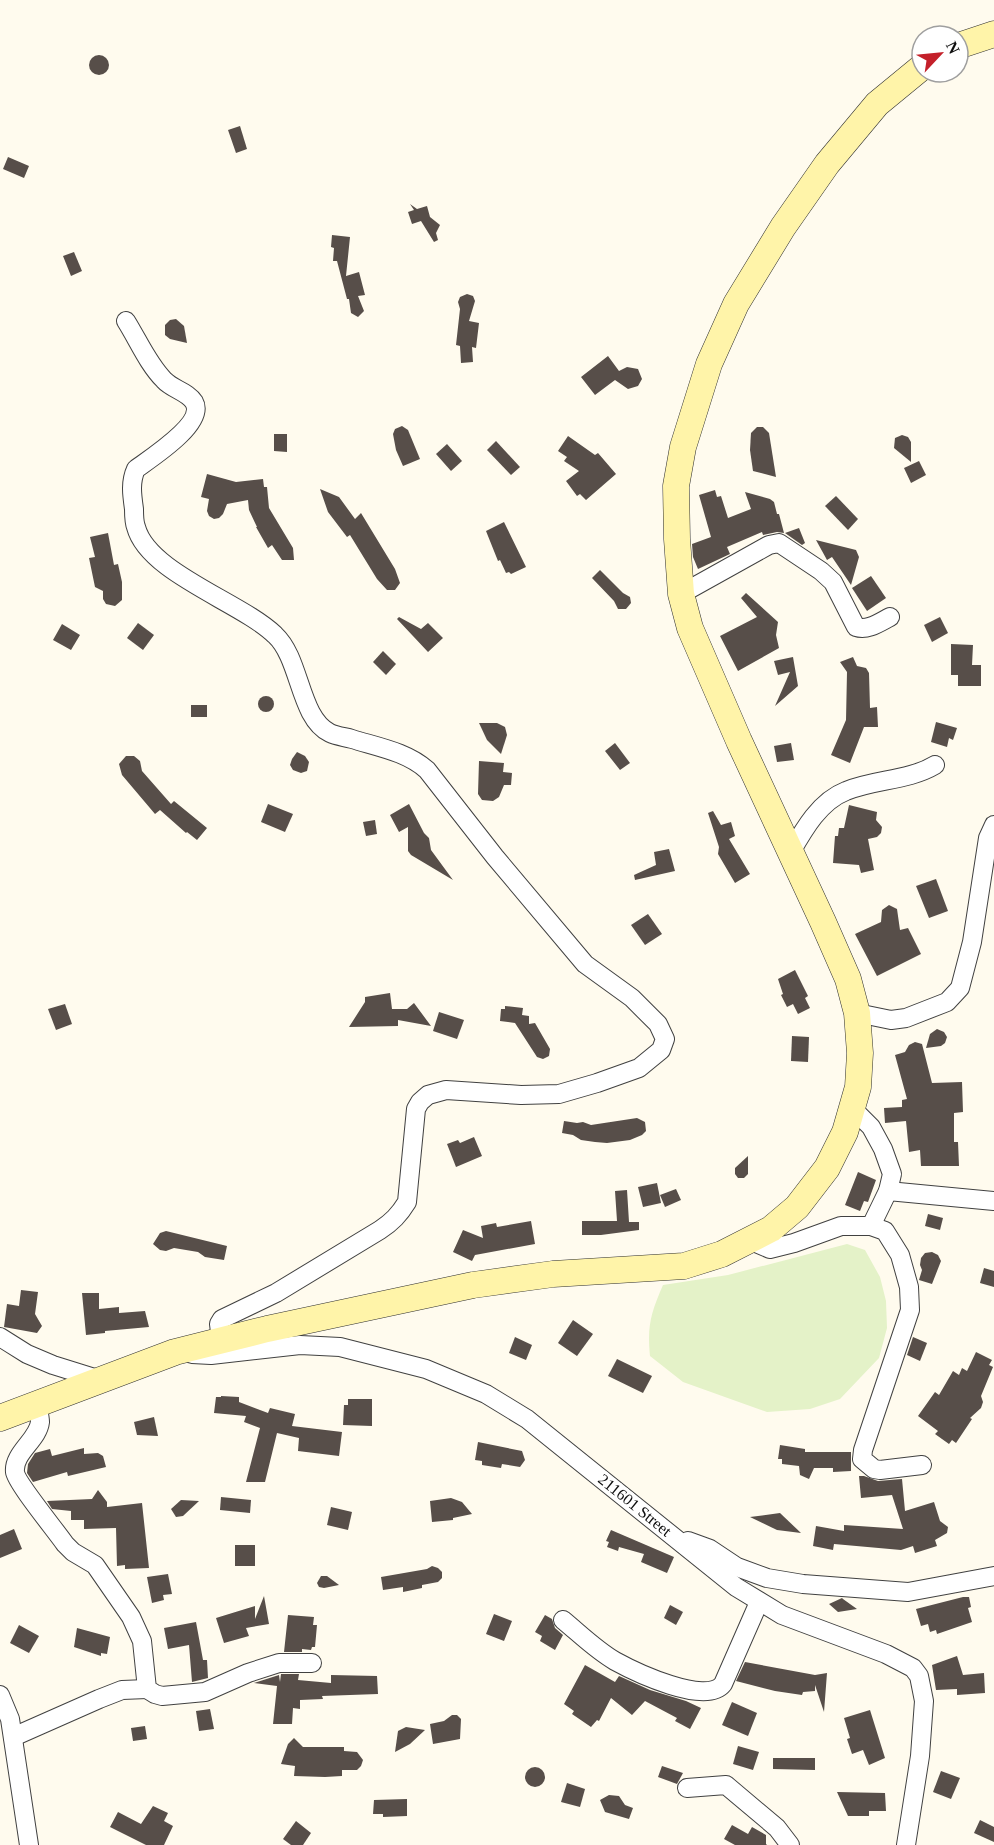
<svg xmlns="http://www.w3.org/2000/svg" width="994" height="1845" font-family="'Times New Roman',serif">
<rect width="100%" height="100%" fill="#fffbee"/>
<path fill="#e4f2c8" d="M847,1244L865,1250L880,1277L886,1301L887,1328L879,1358L840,1399L810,1409L767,1412L683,1382L650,1356C647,1325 651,1313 663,1285L728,1275Z"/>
<g fill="#574e49">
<circle cx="99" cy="65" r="10"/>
<path d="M240,126L247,149L236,153L228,130Z"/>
<path d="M8,157L29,166L24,178L3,169Z"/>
<path d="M410,204L417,209L427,206L430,217L440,225L436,233L438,240L434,242L421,221L412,224L408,212L414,210Z"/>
<path d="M332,235L350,237L346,276L359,272L365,295L358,296L364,311L358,317L351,313L349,299H347L337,261H333L334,248L331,247Z"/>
<path d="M74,252L82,271L71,276L63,256Z"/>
<path d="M467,294L473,296L475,301L469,321L479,323L476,348L472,347L473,362L461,363L460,346L456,345L460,309L458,302L460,297Z"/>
<path d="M176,319L184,326L187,343L170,339L165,335V325L170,320Z"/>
<path d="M608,356L619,371L627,367L638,369L642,379L638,386L628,389L615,380L595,395L581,377Z"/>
<path d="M402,426L408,430L420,459L403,466L396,450L393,434L395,429Z"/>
<path d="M757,427H763L769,433L776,477L753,471L750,450L751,433Z"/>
<path d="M274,434H287V452L274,451Z"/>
<path d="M902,435L908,437L911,442V462L894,448L895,438Z"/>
<path d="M568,436L595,455L598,453L616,474L586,500L580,494L577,496L566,481L579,471L564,461L567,457L558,451Z"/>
<path d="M496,441L520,467L511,475L487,450Z"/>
<path d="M447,444L462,461L451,471L436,454Z"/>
<path d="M919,461L926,475L911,483L904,468Z"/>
<path d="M207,474L236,482L263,479L264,487H267L269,508L293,548L294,560H282L272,545L268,548L256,527H257L249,510L248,500L227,504L223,514L219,518L214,519L209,516L207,511L209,499L201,497Z"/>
<path d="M320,489L339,497L355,519L361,513L395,569L400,583L395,590H387L377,579L350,535L347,537L328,512Z"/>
<path d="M715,490L717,497L721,496L728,518L751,509L745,492L770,499L774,502L777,514H779L784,533L777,532L763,535L762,532L727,547L730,554L698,569L693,557L692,544L711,537L699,495Z"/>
<path d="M836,496L858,519L848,530L825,506Z"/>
<path d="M504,522L526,567L511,574L509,572L506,573L500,560L498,561L486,531Z"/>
<path d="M799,528L805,543L802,545L785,533Z"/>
<path d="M108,533L114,565L118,564L122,582V600L115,606L106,604L103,599V591L95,587L89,558L95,557L90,537Z"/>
<path d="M816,540L856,550L859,557L851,585L832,557L827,560Z"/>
<path d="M600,570L623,593L630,597L631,603L626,609H618L614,601L592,578Z"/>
<path d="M871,576L886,598L867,611L852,588Z"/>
<path d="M746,593L778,622L776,635L779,648L738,671L720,636L757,617L741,598Z"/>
<path d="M399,617L421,629L428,623L443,638L428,652L397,619Z"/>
<path d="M940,617L948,633L932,642L924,625Z"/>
<path d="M138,623L154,635L143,650L127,638Z"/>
<path d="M62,624L80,635L71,650L53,640Z"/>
<path d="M951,644L973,645L972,665H981V686H958V675H951Z"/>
<path d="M383,651L396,664L386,675L373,662Z"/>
<path d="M793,657L798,686L775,706L790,672L778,675L774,661Z"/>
<path d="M853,657L857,666L866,668L869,673L870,708L877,707L878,727H864L850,763L831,755L846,720L847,672L840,662Z"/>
<circle cx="266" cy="704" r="8"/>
<rect x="191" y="705" width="16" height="12"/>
<path d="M936,722L957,728L953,740L949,738L947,747L931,742Z"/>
<path d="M479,723H497L505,727L507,735L501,754L487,740Z"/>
<path d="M615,743L630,763L620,770L605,751Z"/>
<path d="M791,743L794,760L777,762L774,746Z"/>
<path d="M297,752L305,756L309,762L307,771L301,773L293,770L290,765L292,759Z"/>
<path d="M126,756H134L140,761L142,771L171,804L174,801L207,828L197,840L187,832L186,833L160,810L155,814L122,775L119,764Z"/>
<path d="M479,761L504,763L503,772L512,773L511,785H504L499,797L493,801L482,800L478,794Z"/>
<path d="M268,804L293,814L285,832L261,822Z"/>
<path d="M409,804L424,833L429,838L431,850L453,880L411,855L408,851V827L399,832L390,815Z"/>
<path d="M849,805L877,812L876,820L882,827L881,833L877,837L868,839L874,870L861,873L859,865L833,863L835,836H838L839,828H844Z"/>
<path d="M713,811L721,825L731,822L735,836L729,839L750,874L735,883L718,854L719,847L708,813Z"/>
<path d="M375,820L377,834L366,836L363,822Z"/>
<path d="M669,849L675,871L635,880L634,875L656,865L654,852Z"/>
<path d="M936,879L948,911L929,918L916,886Z"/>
<path d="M889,905L897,909L900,930L908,928L921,954L877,976L855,934L881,922L882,910Z"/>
<path d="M648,914L662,934L645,945L631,925Z"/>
<path d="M795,970L808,996L805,998L810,1008L798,1014L793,1004L787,1007L781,995L783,994L778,979Z"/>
<path d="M390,993L392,1009H407L414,1003L431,1026L398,1020V1026L349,1027L365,1002V997Z"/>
<path d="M65,1004L72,1024L56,1030L48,1009Z"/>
<path d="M505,1006L523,1008L522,1015L529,1016V1024L535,1023L550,1049L549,1056L543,1059L537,1057L515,1023L500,1021L501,1009H505Z"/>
<path d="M439,1012L464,1020L457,1039L433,1031Z"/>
<path d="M937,1029L944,1032L947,1037L945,1043L941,1046L926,1048L930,1034Z"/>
<path d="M792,1036L809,1037L808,1062L791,1061Z"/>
<path d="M915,1042L922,1044L932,1083L962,1082L963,1112L954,1113V1142H958L959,1166H921L920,1150L909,1152L906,1121L885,1123L884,1108L902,1107V1100L907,1099L895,1055L905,1052L909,1045Z"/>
<path d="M637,1118L645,1122L646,1131L642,1135L630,1140L607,1143L595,1142L581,1140L573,1135L562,1133L564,1121L577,1123L583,1122L591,1125Z"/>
<path d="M474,1137L482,1156L456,1167L447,1144L458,1140L460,1143Z"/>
<path d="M748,1156V1174L744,1178H738L735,1174V1168Z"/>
<path d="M858,1172L876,1180L868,1202L864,1201L860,1211L845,1205Z"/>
<path d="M657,1183L661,1203L643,1207L638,1187Z"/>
<path d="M676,1189L681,1200L665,1207L660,1195Z"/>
<path d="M627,1190L629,1222H639V1230L601,1235H582V1221H617L615,1191Z"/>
<path d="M928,1214L943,1218L940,1230L925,1226Z"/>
<path d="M531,1221L535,1244L475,1255L472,1261L453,1252L463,1230L483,1238L481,1226L496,1223L497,1227Z"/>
<path d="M166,1231L227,1246L224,1260L205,1257L198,1252L174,1248L166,1251L160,1250L153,1244L160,1233Z"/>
<path d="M932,1252L938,1255L941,1261L932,1284L919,1280L922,1270L920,1265L921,1258L925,1253Z"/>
<path d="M984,1268L994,1271V1287L980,1283Z"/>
<path d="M21,1290L38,1292L35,1314L42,1326L37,1333L4,1327L7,1304L19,1306Z"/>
<path d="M82,1293H99V1309L119,1307V1313L145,1311L149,1327L105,1331V1333L86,1335Z"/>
<path d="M573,1320L593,1334L577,1356L558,1343Z"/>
<path d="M515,1337L532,1345L526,1360L509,1353Z"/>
<path d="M913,1337L927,1343L920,1361L907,1355Z"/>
<path d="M976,1352L992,1360L989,1365L993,1367L981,1396L983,1402L981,1408L970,1418L972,1419L956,1443L952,1440L949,1444L935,1434L938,1431L918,1416L935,1392L939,1395L953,1371L959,1375L962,1368L967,1371Z"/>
<path d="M617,1359L652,1376L643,1393L608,1376Z"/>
<path d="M221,1396L239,1397V1402L268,1413L270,1408L295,1414L292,1426L342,1432L339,1456L298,1451L299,1438L277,1433L265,1482H246L260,1428L244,1422L246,1416L214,1413L216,1397H221Z"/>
<path d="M348,1399H372V1426L343,1425L344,1405H348Z"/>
<path d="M154,1417L158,1436L137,1435L134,1422Z"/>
<path d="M478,1442L522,1451L525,1460L520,1467L502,1464L501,1468L482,1465V1461L475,1460Z"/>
<path d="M780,1445L805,1449V1452H851V1471L833,1472V1468H814L809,1479L800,1475L799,1466L782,1464V1459H778Z"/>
<path d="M84,1448V1454L98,1453L103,1456L106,1467L68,1476L67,1472L33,1482L27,1473L28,1464L35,1453L50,1449L52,1456Z"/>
<path d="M859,1476H864L878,1481L902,1479L905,1511L934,1502L940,1521L948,1527L947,1533L935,1540L937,1546L915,1553L913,1546L901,1550L834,1544L833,1550L813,1546L816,1526L844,1531V1525L903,1529L892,1495L861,1498Z"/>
<path d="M98,1490L107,1502V1507L142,1503L149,1568L125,1569V1565L117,1566L116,1528L84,1529V1520H71V1511L52,1509L47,1501L92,1499Z"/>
<path d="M221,1497L251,1500L250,1513L220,1510Z"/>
<path d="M451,1498L462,1502L472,1514L453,1518V1520L432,1522L430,1501Z"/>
<path d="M181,1500L199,1501L183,1516L176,1517L171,1509Z"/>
<path d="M331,1507L352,1512L348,1530L327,1525Z"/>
<path d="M780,1513L801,1533L777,1530L750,1517Z"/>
<path d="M14,1529L22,1549L0,1558V1535Z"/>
<path d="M611,1530L674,1557L667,1573L641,1562L644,1554L619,1547L618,1551L607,1547L609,1542L606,1541Z"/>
<rect x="235" y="1545" width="20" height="21"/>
<path d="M432,1566L438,1568L442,1572V1578L438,1582L422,1585V1588L403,1592V1587L383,1590L381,1577L427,1569Z"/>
<path d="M168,1574L172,1594L163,1595L164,1600L152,1603L147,1577Z"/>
<path d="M321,1576H327L339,1585L324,1588L319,1587L317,1583Z"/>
<path d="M264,1596L269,1624L246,1628L249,1636L224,1643L216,1618L255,1606V1619Z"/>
<path d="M963,1597H969L971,1607L968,1608L972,1622L937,1634L936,1630L930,1632L928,1624L921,1626L916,1609Z"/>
<path d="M842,1598L843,1599L857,1609L838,1612L829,1604Z"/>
<path d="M670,1605L683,1612L676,1625L664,1618Z"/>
<path d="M494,1614L512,1621L504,1641L486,1634Z"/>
<path d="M288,1615L314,1617L313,1625H317L315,1647H312L311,1650L302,1649V1652H284Z"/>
<path d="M545,1615L552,1619L555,1628L563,1635L555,1650L540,1641L542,1636L535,1632Z"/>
<path d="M196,1622L203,1660H207L208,1678L192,1682L189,1645L168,1649L164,1628Z"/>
<path d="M19,1625L39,1636L29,1653L10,1643Z"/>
<path d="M77,1628L110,1637L107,1654L101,1653V1656L74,1647Z"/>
<path d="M957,1656L963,1675L984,1673L985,1693L957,1695V1689L936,1690L932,1665Z"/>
<path d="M745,1662L815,1675L827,1673L824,1712L815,1685V1691L803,1692L802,1695L775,1691L736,1681Z"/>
<path d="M585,1665L615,1682L619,1676L650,1690L686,1701L701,1708L690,1729L675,1721L677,1718L645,1701L632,1715L611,1698L599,1721L597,1720L591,1727L572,1714L574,1711L564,1704Z"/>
<path d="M281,1674H299L298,1680L331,1683V1675L377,1676L378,1694L322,1696L323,1699L300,1700V1709L293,1708L292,1724H273L277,1686L254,1683L279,1675L280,1682Z"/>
<path d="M732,1702L757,1713L748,1736L722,1725Z"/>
<path d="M210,1709L214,1729L199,1731L196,1711Z"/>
<path d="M870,1710L885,1758L869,1765L863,1750L852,1754L847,1739L850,1738L844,1718Z"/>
<path d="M452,1715H457L461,1719L460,1739L433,1744L430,1724L444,1721Z"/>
<path d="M145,1726L147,1739L133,1741L131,1728Z"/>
<path d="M406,1727L425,1730L410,1744L395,1752L398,1731Z"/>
<path d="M294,1738L303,1747H344V1751L357,1752L363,1760L361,1766L357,1770H342V1776L325,1777L294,1776L295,1766L281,1764L288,1744Z"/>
<path d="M738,1746L759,1752L753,1770L733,1764Z"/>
<path d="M773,1758H815V1770L773,1769Z"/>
<path d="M662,1766L683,1773L677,1784L658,1777Z"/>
<circle cx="535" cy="1777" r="10"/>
<path d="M941,1771L960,1778L951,1799L933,1792Z"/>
<path d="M567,1783L585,1789L580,1807L561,1802Z"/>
<path d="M837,1792L885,1793L886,1811H869V1816H848Z"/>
<path d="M609,1795L619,1796L625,1805L633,1808L629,1819L605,1812L600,1800Z"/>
<path d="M407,1799V1816L383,1817V1814H373L374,1800Z"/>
<path d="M153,1806L168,1813L164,1821L173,1826L164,1845H146L110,1827L118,1812L141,1824Z"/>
<path d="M980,1820L994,1827V1842L974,1833Z"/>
<path d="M296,1821L311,1833L303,1845H291L283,1839Z"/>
<path d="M732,1825L748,1834L752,1827L766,1835V1844L767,1845H735L724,1839Z"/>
</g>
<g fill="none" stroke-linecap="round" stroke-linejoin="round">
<g stroke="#414141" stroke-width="20">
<g id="street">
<path d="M126,321C138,340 148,364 164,380C172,389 188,392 194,402C206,423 151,458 136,469C130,482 132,495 134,509C134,515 134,522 136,527C148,573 241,602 275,635C301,659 299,718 330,733C336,736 345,737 352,739C378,747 407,752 427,770L495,857L585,964L632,998L658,1024L665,1039L661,1050L639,1068L597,1083L559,1094L521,1095L446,1090L428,1095L420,1102L416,1109L407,1202C399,1215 392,1222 380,1230L276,1293L222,1319L219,1324L221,1340"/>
<path d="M681,594L769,545L779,543L821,571L833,582L856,627C868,631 880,622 890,617"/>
<path d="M791,852C804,829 820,801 846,791C875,779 908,781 935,765"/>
<path d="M857,1013L891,1020L906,1018L947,1002L960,988L972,942L988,838L994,825"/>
<path d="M852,1108L871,1127L883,1149L892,1174L888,1191L871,1226"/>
<path d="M888,1191L994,1201"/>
<path d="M749,1240L770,1249L794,1243L841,1226H871L885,1231L900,1255L909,1287L910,1310L863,1450L862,1459L874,1469L880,1470L922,1465"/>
<path d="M0,1337L27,1354L53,1365L101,1380"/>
<path d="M192,1354L211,1355L300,1345L340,1347L426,1369L486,1394L527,1419L736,1587L782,1615L886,1654L913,1668L919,1676L924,1701L920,1756L906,1845"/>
<path d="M37,1404C38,1410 40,1417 40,1422C38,1440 13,1453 15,1472C16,1482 56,1531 65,1544L73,1552L95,1565L131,1617L142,1641L147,1689L155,1694L162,1696L205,1692L248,1673L279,1663H312"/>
<path d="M688,1541L710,1549L737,1567L767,1578L803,1584L908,1592L994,1576"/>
<path d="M563,1620C580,1634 596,1650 615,1661C635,1672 706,1706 723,1684L759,1602"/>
<path d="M0,1695L10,1719L29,1845"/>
<path d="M13,1737L99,1699L122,1690L147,1689"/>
<path d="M687,1788L726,1785L777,1828L790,1845"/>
</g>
</g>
<g stroke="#303030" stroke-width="27">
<g id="secondary">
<path d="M958,46L994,34"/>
<path d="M0,1418L175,1352L267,1329L473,1285L553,1274L684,1266L722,1254L771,1229L797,1207L827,1168L845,1132L858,1087L860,1053L857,1013L848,979L823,922L739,741L690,628L681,594L677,539L676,486L683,447L709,364L736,304L783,227L827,164L877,104L922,67"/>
</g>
</g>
<use href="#street" stroke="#fff" stroke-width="18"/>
<use href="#secondary" stroke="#fff4a9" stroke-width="26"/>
</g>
<g text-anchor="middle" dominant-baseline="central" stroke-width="6" stroke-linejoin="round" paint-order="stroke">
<g font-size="16" fill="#0e0e0e" stroke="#fff">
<text transform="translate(635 1505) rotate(39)">211601 Street</text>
</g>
</g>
<g transform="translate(940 54) rotate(64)"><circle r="28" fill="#ffffff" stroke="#9f9f9f" stroke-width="1.5"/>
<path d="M0-4.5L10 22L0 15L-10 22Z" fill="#c4202a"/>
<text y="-9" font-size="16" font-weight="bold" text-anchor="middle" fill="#0e0e0e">N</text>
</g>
</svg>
